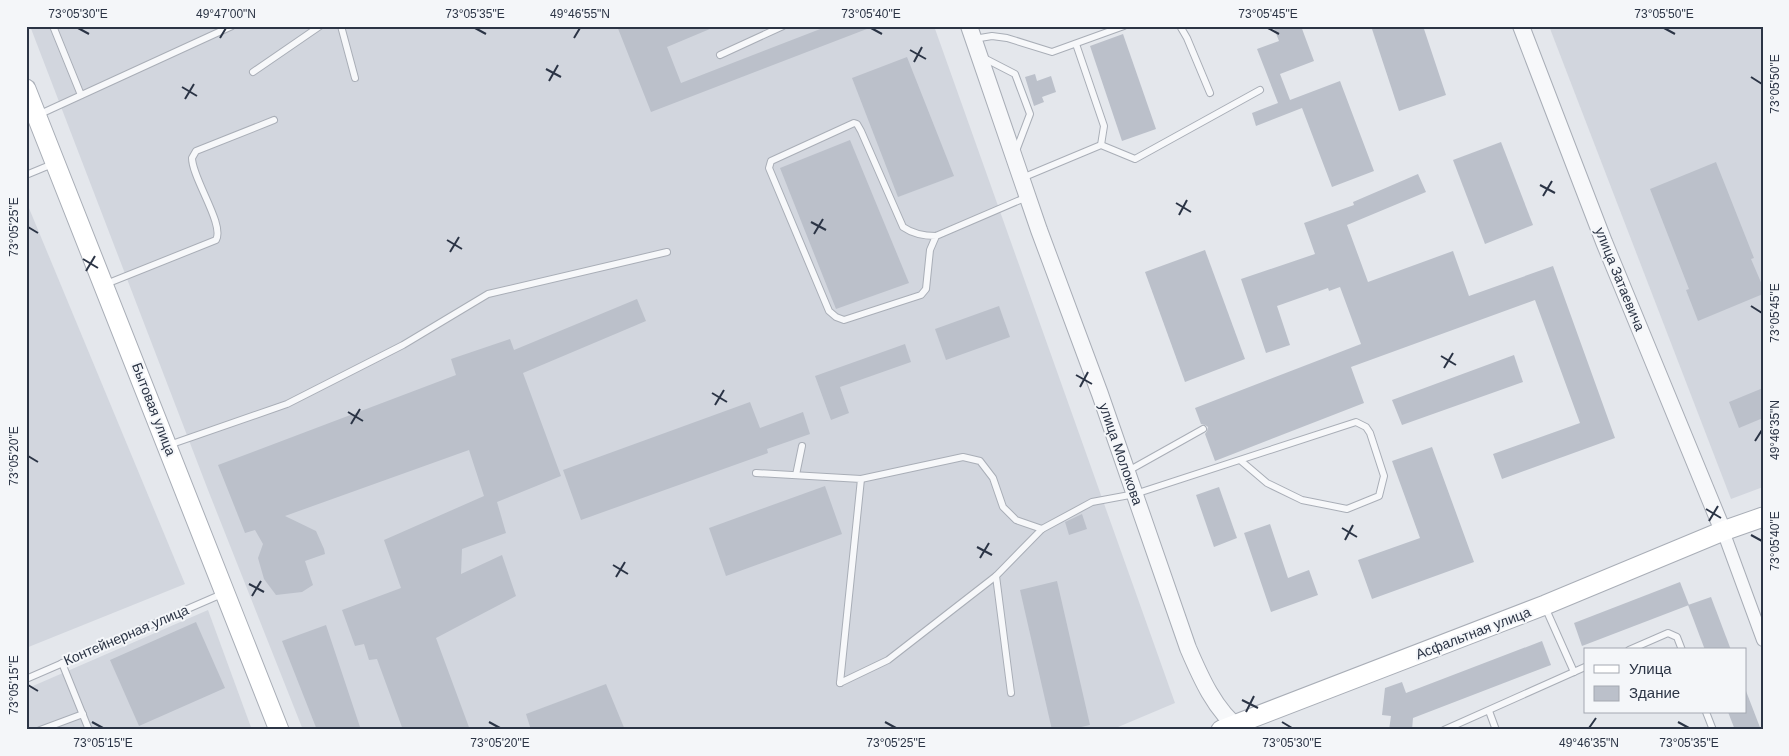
<svg xmlns="http://www.w3.org/2000/svg" width="1789" height="756" font-family="Arial,sans-serif">
<rect width="100%" height="100%" fill="#e4e7ec"/>
<g fill="#d2d6de">
<path d="M30,26H934L1175,703L1111,730H303L208,490Z"/>
<path d="M1549,26H1763V487L1731,499Z"/>
<path d="M26,201L185,584L26,648Z"/>
<path d="M208,610L252,730H26V689Z"/>
</g>
<g fill="#bbc0ca">
<path d="M617,26H717L667,47L681,83L828,26L872,27L651,112Z"/>
<path d="M1273,26H1301L1314,61L1280,74L1290,100L1340,81L1374,171L1332,187L1302,108L1256,126L1252,113L1278,103L1257,49L1279,41Z"/>
<path d="M1371,26H1423L1446,95L1399,111Z"/>
<path d="M1123,34L1156,129L1122,141L1090,46Z"/>
<path d="M907,57L954,176L898,197L852,78Z"/>
<path d="M1035,74L1037,81L1051,76L1056,92L1042,97L1044,102L1034,106L1025,77Z"/>
<path d="M850,140L909,283L836,309L780,168Z"/>
<path d="M1501,142L1533,225L1485,244L1453,160Z"/>
<path d="M1716,162L1754,258L1751,259L1763,287V294L1698,321L1686,290L1689,289L1650,189Z"/>
<path d="M1418,174L1426,192L1347,225L1368,282L1453,251L1469,296L1553,266L1615,438L1502,479L1493,454L1580,423L1535,300L1351,367L1364,403L1215,461L1205,434L1207,431L1208,427L1205,425L1201,424L1195,408L1361,344L1340,287L1329,291L1328,288L1277,306L1290,345L1266,353L1241,279L1315,254L1304,223L1354,205L1353,202Z"/>
<path d="M1205,250L1245,359L1185,382L1145,272Z"/>
<path d="M637,299L646,321L523,373L561,476L497,502L506,533L462,549L461,574L502,555L516,596L436,638L470,730H403L377,659L369,660L364,644L355,646L342,610L401,588L384,540L484,496L469,450L285,516L316,531L324,549L325,554L305,561L313,585L302,592L276,595L264,579L258,558L263,544L255,530L245,533L218,465L456,375L451,359L510,339L514,350Z"/>
<path d="M999,306L1010,337L946,360L935,329Z"/>
<path d="M905,344L911,362L840,387L849,413L831,420L815,376Z"/>
<path d="M1514,355L1523,382L1402,425L1392,400Z"/>
<path d="M1763,388V418L1739,428L1729,402Z"/>
<path d="M750,402L760,428L803,412L810,434L767,449L768,453L581,520L563,470Z"/>
<path d="M1432,447L1474,562L1372,599L1358,560L1420,538L1392,461Z"/>
<path d="M825,486L842,534L726,576L709,528Z"/>
<path d="M1219,487L1237,538L1214,547L1196,495Z"/>
<path d="M1082,514L1087,529L1069,535L1065,522Z"/>
<path d="M1270,524L1288,578L1309,570L1318,595L1271,612L1244,533Z"/>
<path d="M1057,581L1090,725L1068,730H1052L1020,590Z"/>
<path d="M1680,582L1689,605L1582,646L1574,623Z"/>
<path d="M1711,597L1731,650H1705L1688,605Z"/>
<path d="M196,622L225,688L139,726L110,660Z"/>
<path d="M326,625L361,730H317L282,641Z"/>
<path d="M1542,641L1551,665L1413,718L1412,730H1389L1391,716L1382,715L1385,688L1402,682L1406,693Z"/>
<path d="M606,684L625,730H531L526,714Z"/>
<path d="M1745,691H1746L1761,730H1735L1728,712H1745Z"/>
</g>
<g fill="none" stroke-linecap="round" stroke-linejoin="round">
<g stroke="#a9aeb7" stroke-width="8">
<g id="service">
<path d="M53,26L81,95"/>
<path d="M341,26L355,78"/>
<path d="M1180,26L1187,38L1210,93"/>
<path d="M974,39L992,36L1007,38L1052,52L1124,26"/>
<path d="M1076,44L1104,126L1101,145"/>
<path d="M720,55L783,26"/>
<path d="M982,57L1015,74L1030,114L1016,151"/>
<path d="M253,72L320,26"/>
<path d="M38,115L232,26"/>
<path d="M26,175L55,163"/>
<path d="M1022,178L1101,145L1135,159L1260,90"/>
<path d="M936,236L930,250L926,289L921,295L844,320L836,317L829,311L769,168L771,161L854,123L857,124L861,131L903,227C913,234 923,236 936,236L1027,197"/>
<path d="M106,284L216,240C225,225 192,178 192,158L196,151L274,120"/>
<path d="M169,445L287,404L403,345L488,294L667,252"/>
<path d="M1128,471L1203,429"/>
<path d="M756,473L861,479L840,683"/>
<path d="M796,475L802,446"/>
<path d="M861,479L963,457L980,461L993,478L1003,507L1016,520L1042,529"/>
<path d="M1545,607L1574,672"/>
<path d="M1629,650L1668,633L1677,637L1682,650"/>
<path d="M62,663L89,730"/>
<path d="M26,679L222,594"/>
<path d="M840,683L888,660L996,576"/>
<path d="M1011,693L996,576L1042,529L1092,502L1135,494L1356,422L1366,427L1370,433L1384,476L1379,496L1347,509L1302,500L1267,483L1240,460"/>
<path d="M1489,711L1496,730"/>
<path d="M1706,712L1713,730"/>
<path d="M40,730L83,714"/>
<path d="M1444,730L1585,667"/>
</g>
</g>
<g stroke="#a9aeb7" stroke-width="14">
<path id="minor" d="M1723,531L1763,640"/>
</g>
<g stroke="#a9aeb7" stroke-width="18">
<g id="tertiary">
<path d="M969,26L1039,230L1100,394L1188,648C1200,676 1215,711 1241,730"/>
<path d="M1521,26L1604,242L1723,531"/>
</g>
</g>
<g stroke="#a9aeb7" stroke-width="21">
<g id="secondary">
<path d="M26,89L279,730"/>
<path d="M1221,730L1545,605L1723,531L1763,517"/>
</g>
</g>
<use href="#service" stroke="#f7f8fa" stroke-width="6"/>
<use href="#minor" stroke="#f7f8fa" stroke-width="12"/>
<use href="#tertiary" stroke="#f7f8fa" stroke-width="16"/>
<use href="#secondary" stroke="#fff" stroke-width="19"/>
</g>
<path fill="none" stroke="#2b3445" stroke-width="2" d="M78,28L89,34M475,28L486,34M871,28L882,34M1268,28L1279,34M1664,28L1675,34M220,38L226,28M574,38L580,28M910,50L926,59M914,62L922,47M546,69L561,77M1751,77L1762,84M549,81L558,65M182,87L197,96M185,99L194,84M1540,185L1555,193M1543,196L1552,181M1176,203L1191,212M1179,215L1187,200M811,222L826,230M28,227L38,233M814,234L823,219M447,240L462,249M450,252L459,237M83,259L98,268M86,271L95,256M1751,306L1762,313M1441,356L1456,365M1444,368L1453,353M1076,375L1092,384M1080,387L1088,372M712,393L727,402M715,405L724,390M348,412L363,421M351,424L360,409M1755,441L1762,430M28,456L38,462M1706,509L1721,518M1709,521L1718,506M1342,528L1357,537M1751,535L1762,541M1345,540L1353,525M977,547L992,555M980,558L989,543M613,565L628,574M616,577L625,562M249,584L264,592M252,596L261,581M28,685L38,691M1242,700L1258,708M1246,712L1254,696M92,722L103,728M489,722L500,728M885,722L896,728M1282,722L1292,728M1678,722L1689,728M1589,728L1596,718"/>
<g text-anchor="middle" dominant-baseline="central" stroke-width="4" stroke-linejoin="round" paint-order="stroke">
<g font-size="14" fill="#2b3445" stroke="#f4f6f9">
<text transform="translate(1620 279) rotate(68)">улица Затаевича</text>
<text transform="translate(154 409) rotate(69)">Бытовая улица</text>
<text transform="translate(1121 454) rotate(71)">улица Молокова</text>
<text transform="translate(1473 633) rotate(-21)">Асфальтная улица</text>
<text transform="translate(126 635) rotate(-23)">Контейнерная улица</text>
</g>
</g>
<rect width="1789" height="756" fill="none" stroke="#f4f6f9" stroke-width="55"/>
<rect x="1584" y="648" width="162" height="65" fill="#f4f6f9" stroke="#a4a8b1"/>
<rect x="1594" y="665" width="25" height="8" fill="#ffffff" stroke="#a4a8b1"/>
<text x="1629" y="674" font-size="15" fill="#2b3445">Улица</text>
<rect x="1594" y="686" width="25" height="15" fill="#bbc0ca" stroke="#a4a8b1"/>
<text x="1629" y="698" font-size="15" fill="#2b3445">Здание</text>
<rect x="28" y="28" width="1734" height="700" fill="none" stroke="#2b3445" stroke-width="2"/>
<g font-size="12" text-anchor="middle" fill="#2b3445">
<text x="78" y="18">73°05'30"E</text>
<text x="226" y="18">49°47'00"N</text>
<text x="475" y="18">73°05'35"E</text>
<text x="580" y="18">49°46'55"N</text>
<text x="871" y="18">73°05'40"E</text>
<text x="1268" y="18">73°05'45"E</text>
<text x="1664" y="18">73°05'50"E</text>
<text transform="translate(1775 84) rotate(-90)" y="4">73°05'50"E</text>
<text transform="translate(14 227) rotate(-90)" y="4">73°05'25"E</text>
<text transform="translate(1775 313) rotate(-90)" y="4">73°05'45"E</text>
<text transform="translate(1775 430) rotate(-90)" y="4">49°46'35"N</text>
<text transform="translate(14 456) rotate(-90)" y="4">73°05'20"E</text>
<text transform="translate(1775 541) rotate(-90)" y="4">73°05'40"E</text>
<text transform="translate(14 685) rotate(-90)" y="4">73°05'15"E</text>
<text x="103" y="747">73°05'15"E</text>
<text x="500" y="747">73°05'20"E</text>
<text x="896" y="747">73°05'25"E</text>
<text x="1292" y="747">73°05'30"E</text>
<text x="1589" y="747">49°46'35"N</text>
<text x="1689" y="747">73°05'35"E</text>
</g>
</svg>
